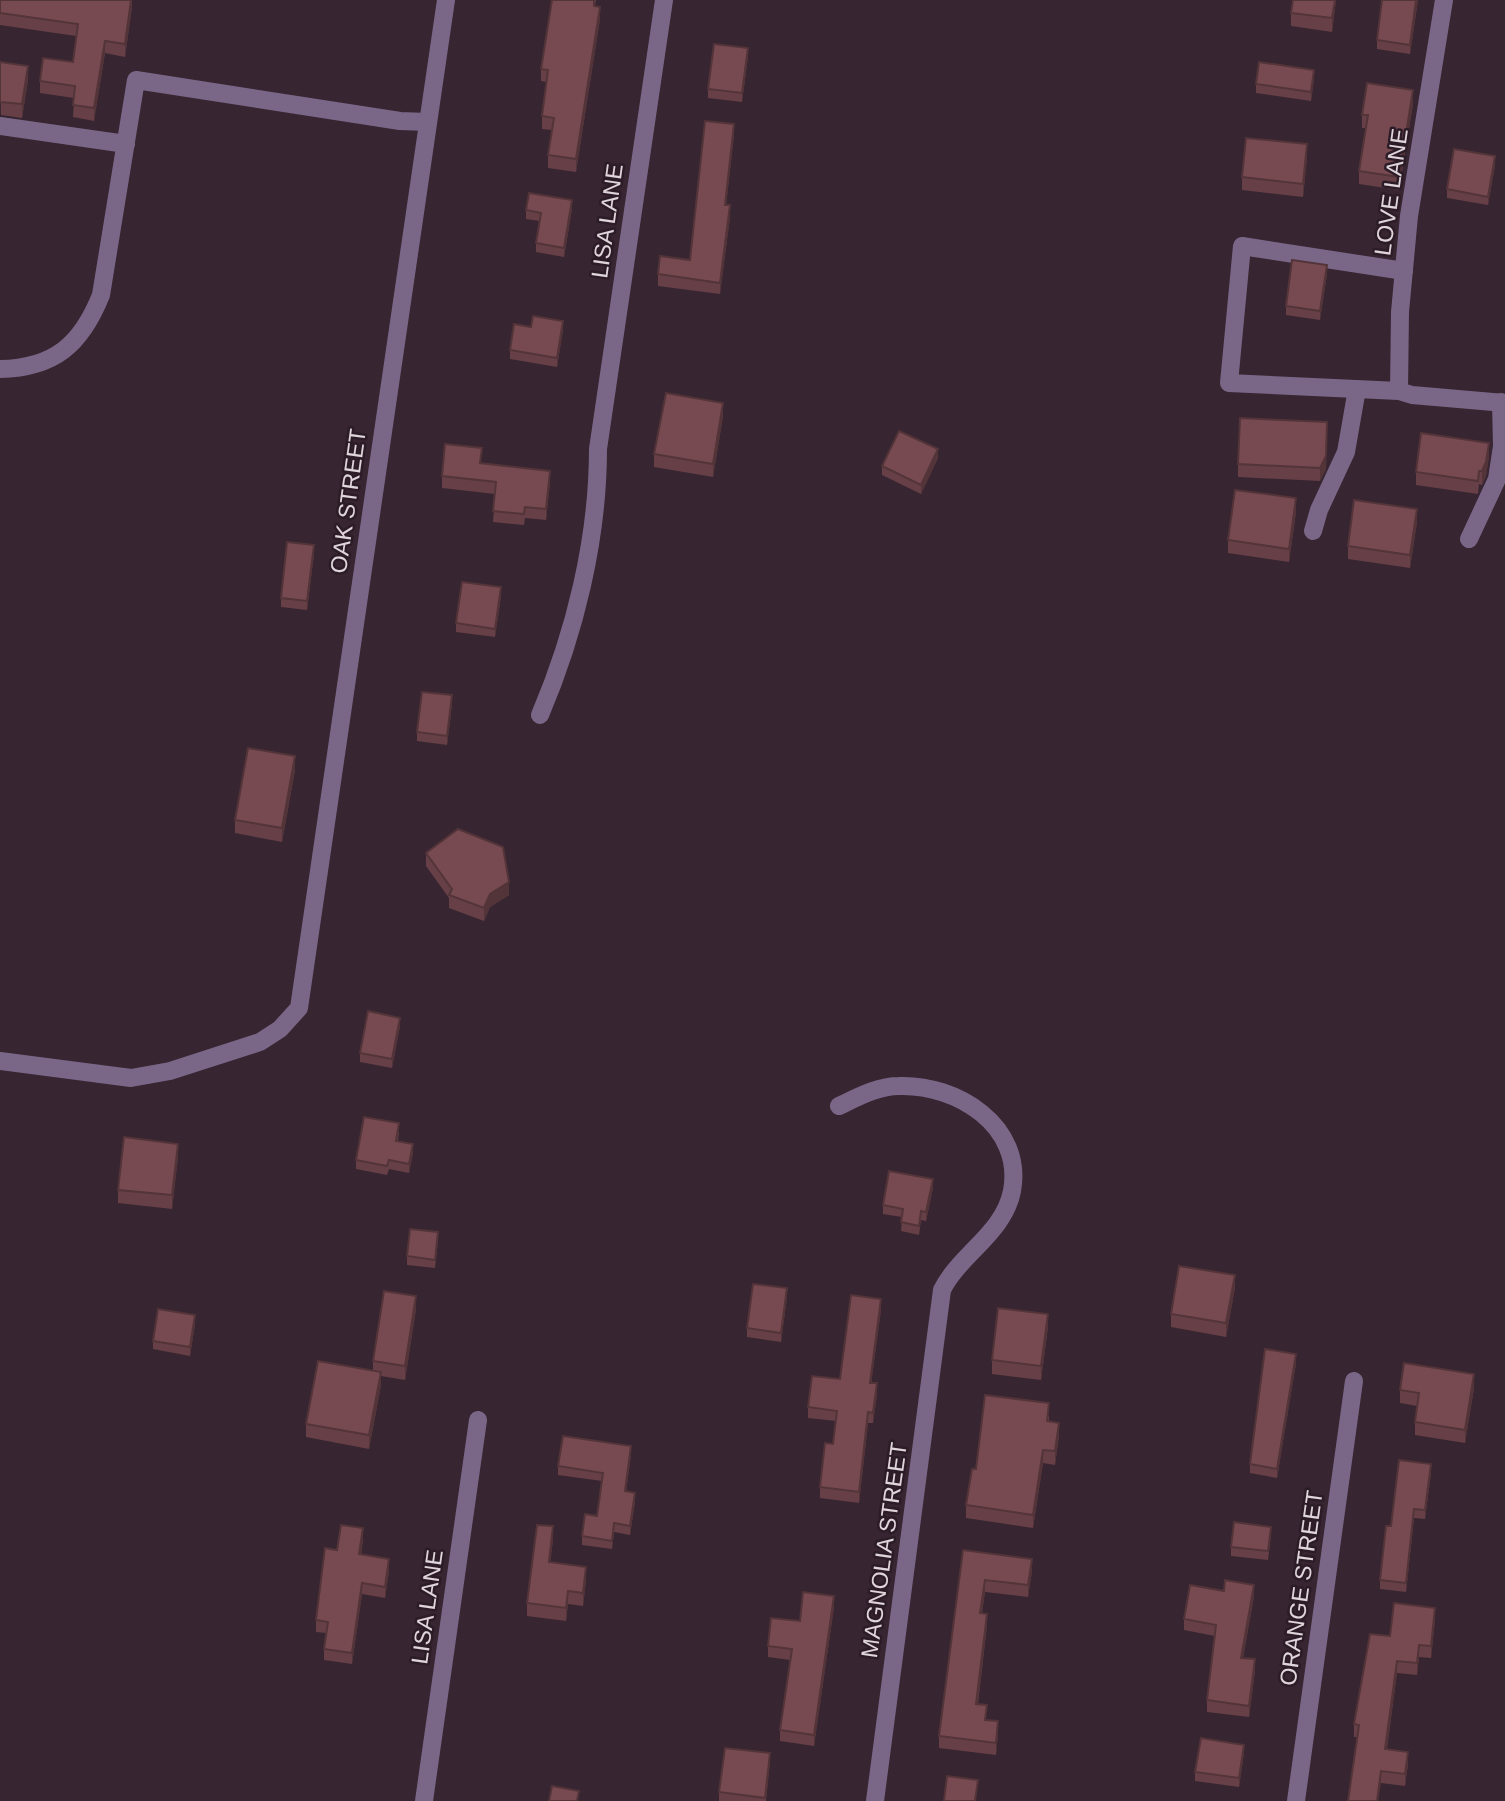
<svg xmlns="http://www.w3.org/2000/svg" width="1505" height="1801" font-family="Arial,sans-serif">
<rect width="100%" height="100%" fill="#372531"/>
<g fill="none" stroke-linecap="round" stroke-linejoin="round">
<g stroke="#7a6788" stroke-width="18">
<path d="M0,126L126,144"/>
<path d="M1404,271L1242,246L1229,383L1399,391L1412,395L1505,403"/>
<path d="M0,369C54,368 81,345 101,295L136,80L400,121L428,122"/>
<path d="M1399,391L1400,312L1409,216L1444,0"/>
<path d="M1313,531L1319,510L1346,452L1357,389"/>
<path d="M1469,539L1497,479L1502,446L1501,402"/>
<path d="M540,715C575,633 598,539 598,449L664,0"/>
<path d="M0,1061L131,1078L170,1071L260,1042L280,1029L299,1008L446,0"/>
<path d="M839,1106C858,1097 878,1086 899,1086C957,1084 1024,1126 1012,1191C1004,1233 960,1254 942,1290L875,1801"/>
<path d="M424,1801L478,1420"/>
<path d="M1296,1801L1354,1381"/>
</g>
</g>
<g fill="#664046">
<path d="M0,0H132V7L125,57L105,53L94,121L73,117L74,98L40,93V81L73,62L76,36L0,25Z"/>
<path d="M552,0H596L595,6L600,19L576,172L548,168V155L552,130L542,129V116L547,82L541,81V69Z"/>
<path d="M1336,0L1332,32L1291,26V13Z"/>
<path d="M1382,0H1418L1410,54L1377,49V40Z"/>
<path d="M748,57L742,102L708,98V89Z"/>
<path d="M0,62L28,80L22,118L1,115Z"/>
<path d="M1314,79L1311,101L1256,93V84Z"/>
<path d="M1413,104L1399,190L1359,184V171L1366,128H1362V115Z"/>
<path d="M734,135L726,205L730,217L720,294L658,286V274L690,260Z"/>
<path d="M1307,157L1303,197L1242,190V177Z"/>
<path d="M1495,165L1488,205L1447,198V189Z"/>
<path d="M572,209L564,257L536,252V243L540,221L526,219V210Z"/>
<path d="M1327,274L1320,320L1286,315V306Z"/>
<path d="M563,330L557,367L510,359V350Z"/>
<path d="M723,416L713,477L654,467V454Z"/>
<path d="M1327,435L1326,469L1320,481L1238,477V464Z"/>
<path d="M1489,456L1486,476L1482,485L1479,484L1478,494L1416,485V472Z"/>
<path d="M938,458L921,494L882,475V466Z"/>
<path d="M481,464L550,482L546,520L525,518L524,525L493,522L495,494L442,488V476Z"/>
<path d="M1296,512L1289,562L1228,553V540Z"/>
<path d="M1417,522L1410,568L1348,559V546Z"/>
<path d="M314,554L307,610L281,607V598Z"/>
<path d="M501,596L495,637L456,632V623Z"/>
<path d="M452,704L447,745L417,741V732Z"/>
<path d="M295,770L282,842L235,833V820Z"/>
<path d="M426,853L509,895L490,907L484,921L449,908V898L426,866Z"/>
<path d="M400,1026L392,1068L360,1062V1053Z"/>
<path d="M399,1132L398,1141L413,1153L409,1173L389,1169L387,1175L356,1169V1160Z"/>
<path d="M178,1157L172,1209L118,1203V1190Z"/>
<path d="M933,1188L926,1221L921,1220L919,1235L901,1231L902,1217L883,1214V1205Z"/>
<path d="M438,1241L435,1268L407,1265V1256Z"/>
<path d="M1235,1288L1226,1337L1171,1327V1314Z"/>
<path d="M787,1297L781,1342L747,1337V1328Z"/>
<path d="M416,1309L405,1380L381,1376V1385L369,1449L306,1437V1424L373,1371V1361Z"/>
<path d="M881,1310L871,1383L877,1394L873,1423H868L859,1503L820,1498V1487L833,1444L836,1421L808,1418V1407L840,1379Z"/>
<path d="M195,1324L190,1356L153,1349V1341Z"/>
<path d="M1048,1327L1041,1380L992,1374V1360Z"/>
<path d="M1296,1363L1277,1478L1250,1473V1464Z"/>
<path d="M1474,1388L1465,1443L1415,1435V1422L1417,1406L1400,1403V1390Z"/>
<path d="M1049,1416V1422L1059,1436L1055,1465L1043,1463L1033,1528L966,1518V1505L976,1469Z"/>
<path d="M631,1455L626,1491L635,1502L630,1535L614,1532L612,1549L582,1545V1536L597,1516L602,1481L558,1475V1466Z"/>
<path d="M1431,1473L1425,1519L1414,1518L1406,1592L1380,1589V1580L1391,1526Z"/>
<path d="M1271,1536L1268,1560L1231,1556V1547Z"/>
<path d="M363,1540L361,1555L389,1571L385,1598L362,1594L352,1664L324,1660V1649L326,1633L316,1632V1620L337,1550Z"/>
<path d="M553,1540L550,1562L586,1580L583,1606L568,1604L566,1621L527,1616V1603Z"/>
<path d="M963,1550L1032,1571L1028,1597L985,1592L982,1613L987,1625L978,1704L986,1720L998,1733L996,1755L939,1748V1736Z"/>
<path d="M1254,1596L1243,1658L1255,1671L1249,1717L1207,1712V1700L1215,1636L1184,1630V1619Z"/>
<path d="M834,1607L814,1746L780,1741V1730L790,1660L768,1657V1646L800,1621Z"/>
<path d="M1435,1620L1431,1658L1419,1657L1417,1675L1397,1673L1387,1749L1408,1764L1405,1786L1381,1783L1358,1737H1354V1724L1390,1636Z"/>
<path d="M1244,1753L1239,1787L1195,1781V1772Z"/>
<path d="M770,1762L766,1801H719V1792Z"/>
</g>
<g fill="#533439">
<path d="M131,0L132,7L125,57V44Z"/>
<path d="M1335,0H1336L1332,32V18Z"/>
<path d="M1416,0H1418L1410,54V45Z"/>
<path d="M600,7V19L576,172V159Z"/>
<path d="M105,41V53L94,121V108Z"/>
<path d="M748,48V57L742,102V93Z"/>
<path d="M28,66V80L22,118V104Z"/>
<path d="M1314,70V79L1311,101V92Z"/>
<path d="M1413,90V104L1399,190V177Z"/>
<path d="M734,124V135L725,216V205Z"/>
<path d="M1307,144V157L1303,197V184Z"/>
<path d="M1495,156V165L1488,205V197Z"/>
<path d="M572,200V209L564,257V248Z"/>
<path d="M730,205V217L720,294V283Z"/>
<path d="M1327,265V274L1320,320V311Z"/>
<path d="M563,321V330L557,367V358Z"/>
<path d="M723,403V416L713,477V464Z"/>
<path d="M1327,422L1326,469L1320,481V468Z"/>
<path d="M1489,443V456L1486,476L1482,485V471Z"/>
<path d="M938,449V458L921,494V485Z"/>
<path d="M550,471V482L546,520V509Z"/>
<path d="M1296,498V512L1289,562V549Z"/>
<path d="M1417,509V522L1410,568V555Z"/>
<path d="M314,545V554L307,610V601Z"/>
<path d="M501,587V596L495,637V629Z"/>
<path d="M452,695V704L447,745V736Z"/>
<path d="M295,756V770L282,842V828Z"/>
<path d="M509,882V895L490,907L484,921V908L490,894Z"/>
<path d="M400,1018V1026L392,1068V1059Z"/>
<path d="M178,1144V1157L172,1209V1195Z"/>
<path d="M413,1144V1153L409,1173V1164Z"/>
<path d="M933,1179V1188L926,1221V1212Z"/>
<path d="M1235,1275V1288L1226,1337V1323Z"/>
<path d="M787,1288V1297L781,1342V1333Z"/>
<path d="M416,1296V1309L405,1380V1366Z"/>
<path d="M881,1299V1310L870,1393V1383Z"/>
<path d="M1048,1314V1327L1041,1380V1366Z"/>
<path d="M195,1315V1324L190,1356V1347Z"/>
<path d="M1296,1354V1363L1277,1478V1469Z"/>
<path d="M381,1372V1385L369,1449V1435Z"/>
<path d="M1474,1374V1388L1465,1443V1430Z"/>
<path d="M877,1383V1394L873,1423V1413Z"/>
<path d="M868,1412V1423L859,1503V1492Z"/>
<path d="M1059,1423V1436L1055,1465V1451Z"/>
<path d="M631,1446V1455L625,1500V1491Z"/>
<path d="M1043,1450V1463L1033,1528V1515Z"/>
<path d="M1431,1464V1473L1425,1519V1510Z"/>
<path d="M635,1493V1502L630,1535V1526Z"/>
<path d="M1414,1509V1518L1406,1592V1583Z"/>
<path d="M553,1526V1540L549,1575V1562Z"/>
<path d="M363,1528V1540L359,1566V1554Z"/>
<path d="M389,1559V1571L385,1598V1587Z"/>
<path d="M1032,1559V1571L1028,1597V1585Z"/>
<path d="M586,1567V1580L583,1606V1593Z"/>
<path d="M985,1580V1592L980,1625V1613Z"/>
<path d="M362,1583V1594L352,1664V1653Z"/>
<path d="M1254,1585V1596L1241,1669V1658Z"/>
<path d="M568,1591V1604L566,1621V1608Z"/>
<path d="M834,1596V1607L814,1746V1735Z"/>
<path d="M1435,1608V1620L1431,1658V1646Z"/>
<path d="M987,1614V1625L976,1716V1704Z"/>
<path d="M1419,1645V1657L1417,1675V1663Z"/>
<path d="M1255,1659V1671L1249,1717V1706Z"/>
<path d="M1397,1661V1673L1385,1761V1749Z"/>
<path d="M998,1721V1733L996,1755V1743Z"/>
<path d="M1244,1745V1753L1239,1787V1778Z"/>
<path d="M1408,1752V1764L1405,1786V1774Z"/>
<path d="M770,1753V1762L765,1801V1798Z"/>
<path d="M1381,1771V1783L1378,1801H1377Z"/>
</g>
<g fill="#774a51" stroke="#533439" stroke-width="2">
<path d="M0,0H131L125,44L105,41L94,108L73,105L75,86L40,81L43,58L73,62L78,24L0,13Z"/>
<path d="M552,0H594V6L600,7L576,159L548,155L554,118L542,116L548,70L541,69Z"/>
<path d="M1293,0H1335L1332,18L1291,13Z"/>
<path d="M1382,0H1416L1410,45L1377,40Z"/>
<path d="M714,44L748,48L742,93L708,89Z"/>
<path d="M0,62L28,66L22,104L0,102Z"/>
<path d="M1259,62L1314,70L1311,92L1256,84Z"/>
<path d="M1367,83L1413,90L1399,177L1359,171L1368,115H1362Z"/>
<path d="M705,121L734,124L725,205H730L720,283L658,274L660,256L690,260Z"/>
<path d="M1246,138L1307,144L1303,184L1242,177Z"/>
<path d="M1454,149L1495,156L1488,197L1447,189Z"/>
<path d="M529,193L572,200L564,248L536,243L541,213L526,210Z"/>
<path d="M1292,260L1327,265L1320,311L1286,306Z"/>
<path d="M533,316L563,321L557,358L510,350L514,324L531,327Z"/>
<path d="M666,393L723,403L713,464L654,454Z"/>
<path d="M1240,418L1327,422L1326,456L1320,468L1238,464Z"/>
<path d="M899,431L938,449L921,485L882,466Z"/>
<path d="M1421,433L1489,443L1486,462L1482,471H1479L1478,481L1416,472Z"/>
<path d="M445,444L482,448L480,463L550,471L546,509L525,507L524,514L493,511L496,482L442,476Z"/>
<path d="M1235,490L1296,498L1289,549L1228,540Z"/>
<path d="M1354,500L1417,509L1410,555L1348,546Z"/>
<path d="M287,542L314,545L307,601L281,598Z"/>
<path d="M462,582L501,587L495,629L456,623Z"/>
<path d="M422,692L452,695L447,736L417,732Z"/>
<path d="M248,748L295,756L282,828L235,820Z"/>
<path d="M458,829L503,847L509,882L490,894L484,908L449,895L452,889L426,853Z"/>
<path d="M368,1011L400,1018L392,1059L360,1053Z"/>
<path d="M364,1117L399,1123L396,1141L413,1144L409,1164L389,1160L387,1166L356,1160Z"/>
<path d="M124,1137L178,1144L172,1195L118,1190Z"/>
<path d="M889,1171L933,1179L926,1212L921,1211L919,1226L901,1222L903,1209L883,1205Z"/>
<path d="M410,1229L438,1232L435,1260L407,1256Z"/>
<path d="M1179,1266L1235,1275L1226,1323L1171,1314Z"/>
<path d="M753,1284L787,1288L781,1333L747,1328Z"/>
<path d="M384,1291L416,1296L405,1366L373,1361Z"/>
<path d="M851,1295L881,1299L870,1383H877L873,1413L868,1412L859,1492L820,1487L825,1443L833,1444L837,1411L808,1407L812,1376L840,1379Z"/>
<path d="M998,1308L1048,1314L1041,1366L992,1360Z"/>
<path d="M158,1309L195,1315L190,1347L153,1341Z"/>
<path d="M1265,1349L1296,1354L1277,1469L1250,1464Z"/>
<path d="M318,1361L381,1372L369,1435L306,1424Z"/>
<path d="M1404,1363L1474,1374L1465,1430L1415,1422L1419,1393L1400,1390Z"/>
<path d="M985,1395L1049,1403L1047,1421L1059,1423L1055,1451L1043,1450L1033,1515L966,1505L972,1469H976Z"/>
<path d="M563,1436L631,1446L625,1491L635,1493L630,1526L614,1523L612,1541L582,1536L585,1514L597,1516L603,1473L558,1466Z"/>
<path d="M1399,1460L1431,1464L1425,1510L1414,1509L1406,1583L1380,1580L1386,1526H1391Z"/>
<path d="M1234,1522L1271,1527L1268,1551L1231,1547Z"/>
<path d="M341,1525L363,1528L359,1554L389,1559L385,1587L362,1583L352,1653L324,1649L328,1622L316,1620L325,1548L337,1550Z"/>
<path d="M537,1525L553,1526L549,1562L586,1567L583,1593L568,1591L566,1608L527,1603Z"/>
<path d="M963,1550L1032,1559L1028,1585L985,1580L980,1613L987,1614L976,1704L987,1705L985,1720L998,1721L996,1743L939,1736Z"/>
<path d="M1225,1580L1254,1585L1241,1658L1255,1659L1249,1706L1207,1700L1216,1625L1184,1619L1190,1585L1224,1591Z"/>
<path d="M803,1592L834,1596L814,1735L780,1730L792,1649L768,1646L771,1618L800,1621Z"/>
<path d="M1394,1603L1435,1608L1431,1646L1419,1645L1417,1663L1397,1661L1385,1749L1408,1752L1405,1774L1381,1771L1377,1801H1348L1359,1725L1354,1724L1370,1634L1390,1636Z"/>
<path d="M1201,1738L1244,1745L1239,1778L1195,1772Z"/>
<path d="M725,1748L770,1753L765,1798L719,1792Z"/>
<path d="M947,1776L978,1780L975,1801H944Z"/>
<path d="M552,1786L579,1791L577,1801H549Z"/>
</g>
<g text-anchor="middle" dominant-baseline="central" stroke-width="5" stroke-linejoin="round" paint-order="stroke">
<g font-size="23" fill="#e1d5dc" stroke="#2c1c27">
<text transform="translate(1391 192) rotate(-82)">LOVE LANE</text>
<text transform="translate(607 221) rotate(-82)">LISA LANE</text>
<text transform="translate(348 501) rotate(-82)">OAK STREET</text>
<text transform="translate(884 1550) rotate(-82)">MAGNOLIA STREET</text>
<text transform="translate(1301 1588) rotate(-82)">ORANGE STREET</text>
<text transform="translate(427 1607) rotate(-82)">LISA LANE</text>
</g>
</g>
</svg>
